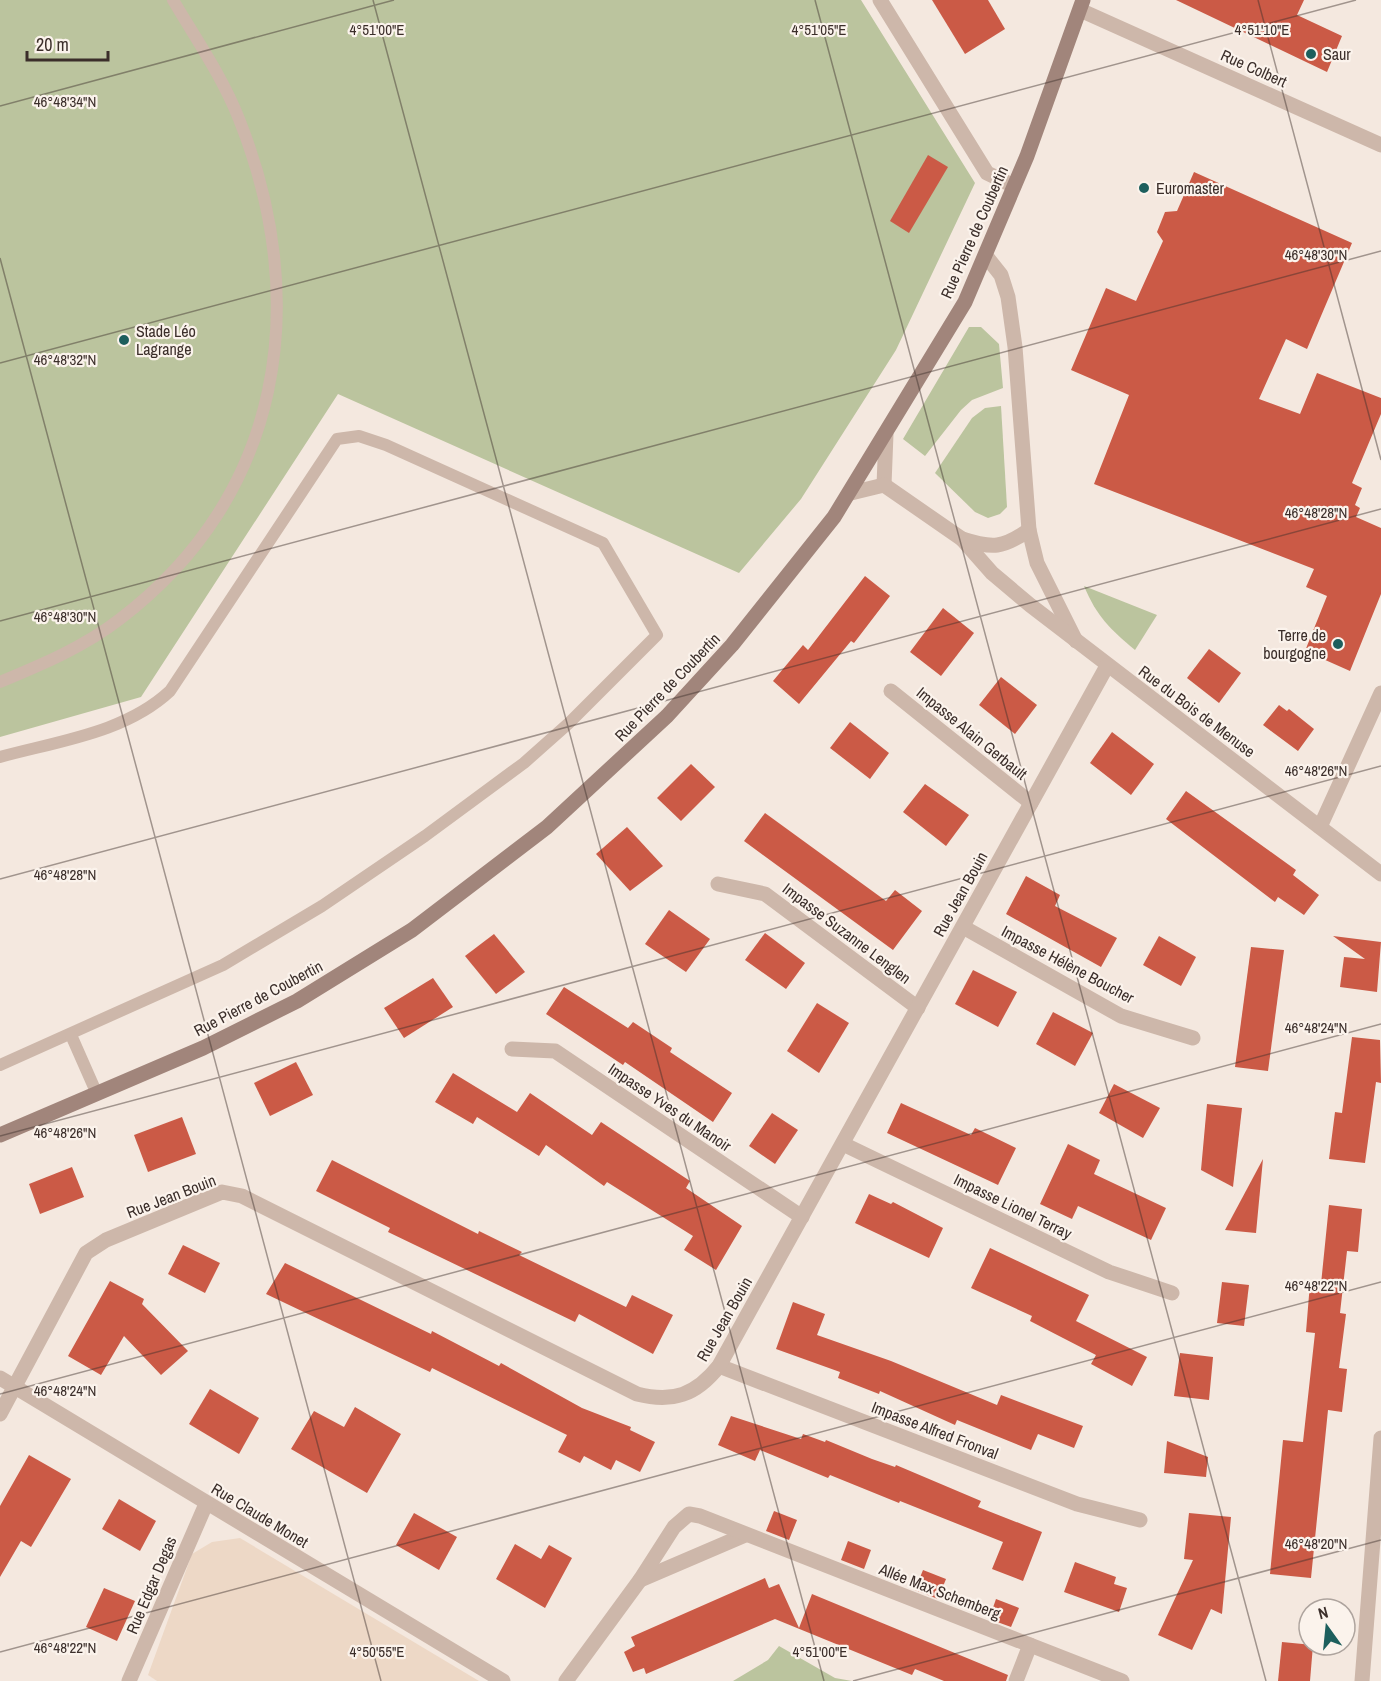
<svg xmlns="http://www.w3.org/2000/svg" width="1381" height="1681" font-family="'Archivo Narrow',sans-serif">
<rect width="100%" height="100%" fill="#f4e8df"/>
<g fill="#bbc49e">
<path d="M0,0H861L975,183L896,350L801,499L739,573L338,394L141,697L0,737Z"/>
<path d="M969,327H981L999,344L1003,388L972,400L961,410L925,456L903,439Z"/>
<path d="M1001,406L1007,507L1000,514L988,518L975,512L935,473L972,418L985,408Z"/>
<path d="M1084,586L1157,615L1135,650C1110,629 1097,617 1084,586Z"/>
<path d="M779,1646L835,1678L852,1681H733L768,1660Z"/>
</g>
<path fill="#edd8c6" d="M240,1538L479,1681H157L148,1675L192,1554L212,1542Z"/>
<g fill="#cb5a46">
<path d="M932,0H988L1005,29L965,54Z"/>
<path d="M1176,0H1304L1297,15L1342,36L1327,72Z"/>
<path d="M928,155L948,167L909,233L890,221Z"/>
<path d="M1194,172L1352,243L1307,349L1286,339L1259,399L1300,414L1317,373L1381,398V414L1352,483L1362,488L1355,505L1360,508L1356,517L1381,528V594L1350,671L1305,651L1327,596L1306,587L1314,569L1094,484L1129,395L1071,370L1106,288L1136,301L1163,241L1157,232L1165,212L1177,211Z"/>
<path d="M865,576L890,596L854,643L851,641L799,704L773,681L803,645L808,650Z"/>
<path d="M943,608L974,633L941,676L910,652Z"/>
<path d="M1209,649L1241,673L1219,703L1187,678Z"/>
<path d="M1001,677L1037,705L1015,734L979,705Z"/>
<path d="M1279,705L1287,711L1289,709L1314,729L1298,751L1263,725Z"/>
<path d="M850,722L889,753L870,779L830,748Z"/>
<path d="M1112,732L1154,764L1131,795L1090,763Z"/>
<path d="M691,764L715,787L681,821L657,798Z"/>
<path d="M925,784L969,815L946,846L903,812Z"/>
<path d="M1186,791L1296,870L1293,875L1319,895L1304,915L1278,897L1275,902L1166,819Z"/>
<path d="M765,813L886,901L895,890L922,911L893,950L744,841Z"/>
<path d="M627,827L663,866L630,891L596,854Z"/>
<path d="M1026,876L1060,895L1055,906L1117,938L1101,967L1006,914Z"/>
<path d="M669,910L710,939L686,972L645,944Z"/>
<path d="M765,933L805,963L786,989L745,960Z"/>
<path d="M494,934L525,972L496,994L465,956Z"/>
<path d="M1159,936L1196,957L1181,986L1143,965Z"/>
<path d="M1333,936L1381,942L1377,992L1340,987L1344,957L1365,959Z"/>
<path d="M1251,947L1284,950L1268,1071L1235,1067Z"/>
<path d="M973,970L1017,992L998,1027L955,1004Z"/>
<path d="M433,978L453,1007L404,1038L384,1008Z"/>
<path d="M564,987L628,1028L633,1022L672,1048L670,1052L732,1093L713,1122L625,1062L623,1065L546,1014Z"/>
<path d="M817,1003L849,1023L819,1073L787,1051Z"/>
<path d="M1053,1012L1093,1033L1075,1066L1036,1044Z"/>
<path d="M1352,1037L1380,1040L1381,1083L1376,1082L1365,1163L1329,1159L1335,1112L1342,1113Z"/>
<path d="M296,1062L313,1095L270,1116L254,1083Z"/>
<path d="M453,1073L517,1112L530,1093L592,1135L601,1122L690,1181L686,1188L742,1226L716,1270L684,1250L693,1236L607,1182L604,1186L546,1145L539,1156L477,1117L473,1124L435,1102Z"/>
<path d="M1114,1084L1160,1108L1143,1138L1099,1113Z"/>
<path d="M901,1103L971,1135L975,1128L1016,1148L998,1185L887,1133Z"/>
<path d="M1207,1104L1242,1108L1233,1187L1201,1170Z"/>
<path d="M772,1113L798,1130L775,1164L749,1146Z"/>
<path d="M182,1117L196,1154L148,1172L134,1135Z"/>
<path d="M1068,1144L1100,1160L1094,1174L1166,1208L1151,1240L1078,1206L1072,1219L1040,1204Z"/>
<path d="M1263,1159L1256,1233L1225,1230Z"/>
<path d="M332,1160L478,1234L479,1231L522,1252L519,1255L626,1307L632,1295L673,1315L653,1354L579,1314L575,1322L388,1232L390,1228L316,1191Z"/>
<path d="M72,1167L84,1197L40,1214L29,1184Z"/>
<path d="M869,1194L891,1204L893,1202L943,1228L929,1258L855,1223Z"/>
<path d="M1329,1205L1362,1209L1358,1252L1347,1251L1340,1313L1346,1314L1339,1368L1347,1369L1342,1412L1328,1410L1311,1578L1270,1574L1283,1440L1303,1442L1315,1333L1306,1332L1310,1283L1321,1284Z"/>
<path d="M183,1245L220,1263L205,1293L168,1274Z"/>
<path d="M990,1248L1089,1295L1076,1321L1147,1357L1132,1386L1091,1364L1096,1355L1030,1321L1032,1316L971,1288Z"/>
<path d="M285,1263L431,1334L432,1331L499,1366L501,1363L582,1408L631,1427L630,1430L655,1442L640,1472L616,1460L611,1470L584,1456L580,1463L558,1452L567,1435L432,1368L430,1372L266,1294Z"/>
<path d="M110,1281L144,1299L142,1304L188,1351L161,1375L124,1336L101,1375L68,1356Z"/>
<path d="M1222,1282L1249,1285L1244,1326L1217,1323Z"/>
<path d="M793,1302L825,1314L817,1335L891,1361L997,1405L1001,1395L1083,1426L1074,1448L1038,1434L1031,1450L957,1420L955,1425L880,1391L879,1394L838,1378L840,1372L776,1349Z"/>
<path d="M1180,1353L1213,1357L1209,1400L1174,1396Z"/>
<path d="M210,1389L259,1418L239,1454L189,1424Z"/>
<path d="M355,1407L401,1434L367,1493L291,1449L314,1411L344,1427Z"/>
<path d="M731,1416L801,1439L803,1434L825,1442L826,1440L872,1459L895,1467L896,1465L981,1501L978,1507L1042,1532L1023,1581L992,1569L1003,1542L900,1501L899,1503L830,1475L828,1478L760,1450L755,1461L718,1445Z"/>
<path d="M1167,1441L1208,1457L1206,1477L1164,1473Z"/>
<path d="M29,1455L71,1479L31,1547L21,1541L0,1577V1506Z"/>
<path d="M119,1499L156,1521L140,1551L102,1529Z"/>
<path d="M774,1511L797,1520L789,1540L766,1531Z"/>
<path d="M414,1513L457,1537L439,1570L396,1545Z"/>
<path d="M1189,1513L1231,1517L1222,1614L1211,1609L1192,1650L1158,1635L1193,1560L1184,1559Z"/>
<path d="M848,1541L871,1550L864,1569L841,1560Z"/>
<path d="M515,1544L541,1559L549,1545L572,1558L545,1608L496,1579Z"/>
<path d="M1075,1562L1116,1577L1114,1584L1127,1588L1119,1612L1064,1592Z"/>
<path d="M923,1570L946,1579L938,1599L915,1590Z"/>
<path d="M765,1578L769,1588L779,1584L799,1628L812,1594L1008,1675L1006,1681H944L915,1669L912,1675L775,1619L646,1674L644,1668L633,1672L624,1652L635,1646L631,1637Z"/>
<path d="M104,1588L135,1601L117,1641L86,1627Z"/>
<path d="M996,1599L1019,1608L1011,1627L989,1619Z"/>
<path d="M1282,1642L1313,1645L1310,1681H1278Z"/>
</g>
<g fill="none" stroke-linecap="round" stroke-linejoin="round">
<g stroke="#cdb7aa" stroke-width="12">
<path d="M0,682C41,665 84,647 120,619C283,495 312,302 239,119C222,76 196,39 173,0"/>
<path d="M0,757C58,741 125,733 170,691L337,439L359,436L386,445L603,543L657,635L569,723L524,763L425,836L322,906L223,965L0,1065"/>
<path d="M71,1035L97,1094"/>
</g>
<g stroke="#cdb7aa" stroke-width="15">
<path d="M880,0L987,173L1014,186"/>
<path d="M1080,10L1381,145"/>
<path d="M986,256L1001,275L1008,297L1015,347L1029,530L1037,563L1076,641"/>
<path d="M884,485L962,539L992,573L1030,605L1381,874"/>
<path d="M884,485L886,434"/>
<path d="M851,493L884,485"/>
<path d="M962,539C993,549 1003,548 1029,530"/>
<path d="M891,691L1031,803"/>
<path d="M1320,827L1381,693"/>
<path d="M718,884L765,894L918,1008"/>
<path d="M963,927L1121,1016L1193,1038"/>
<path d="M512,1049L555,1051L802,1217"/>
<path d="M843,1144L1109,1272L1172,1293"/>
<path d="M719,1366L1077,1504L1140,1520"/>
<path d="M0,1378L503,1681"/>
<path d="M0,1414L86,1253L106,1240L222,1192L242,1196L637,1394C673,1403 696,1395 719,1366L1107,666"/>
<path d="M640,1580L745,1535"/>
<path d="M129,1681L206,1504"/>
<path d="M566,1681L640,1580L674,1527L689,1514L700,1516L1122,1681"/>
<path d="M1016,1681L1030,1645"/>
<path d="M1362,1681L1381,1438"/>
</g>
<path stroke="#a1857b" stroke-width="15" d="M0,1135L203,1048L297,1001L412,930L547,827L667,716L732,645L834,517L965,302L1027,156L1083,0"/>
</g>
<path fill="none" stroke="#3b2e2a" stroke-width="1.5" stroke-opacity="0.45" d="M373,0L824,1681M815,0L1266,1681M1258,0L1381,460M0,106L394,0M0,258L381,1681M0,363L1356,0M0,621L1381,251M0,879L1381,509M0,1136L1381,766M0,1394L1381,1024M0,1652L1381,1282M853,1681L1381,1540"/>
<g fill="#1d5f5d" stroke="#fbf3ec" stroke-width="2">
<circle cx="1311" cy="54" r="6"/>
<circle cx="1144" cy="188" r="6"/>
<circle cx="124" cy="340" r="6"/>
<circle cx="1338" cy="644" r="6"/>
</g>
<g text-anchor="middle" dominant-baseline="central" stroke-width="4.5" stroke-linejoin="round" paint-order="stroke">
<g font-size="16" fill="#3b2e2a" stroke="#fbf3ec" text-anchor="start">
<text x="1323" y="54">Saur</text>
<text x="1156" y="188">Euromaster</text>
<text x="136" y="331">Stade Léo<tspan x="136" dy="18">Lagrange</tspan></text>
<text x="1326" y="635" text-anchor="end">Terre de<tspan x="1326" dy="18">bourgogne</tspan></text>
</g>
<g font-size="16" fill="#3b2e2a" stroke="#fbf3ec">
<text transform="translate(1254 68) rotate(24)">Rue Colbert</text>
<text transform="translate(974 232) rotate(-66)">Rue Pierre de Coubertin</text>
<text transform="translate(667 687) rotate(-46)">Rue Pierre de Coubertin</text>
<text transform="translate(1197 711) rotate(37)">Rue du Bois de Menuse</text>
<text transform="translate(972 733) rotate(39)">Impasse Alain Gerbault</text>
<text transform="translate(960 894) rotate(-61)">Rue Jean Bouin</text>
<text transform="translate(847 933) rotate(37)">Impasse Suzanne Lenglen</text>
<text transform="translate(1068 964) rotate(28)">Impasse Hélène Boucher</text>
<text transform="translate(258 998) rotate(-28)">Rue Pierre de Coubertin</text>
<text transform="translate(670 1107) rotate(34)">Impasse Yves du Manoir</text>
<text transform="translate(171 1196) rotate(-21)">Rue Jean Bouin</text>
<text transform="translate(1013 1206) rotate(26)">Impasse Lionel Terray</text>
<text transform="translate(724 1319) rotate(-60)">Rue Jean Bouin</text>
<text transform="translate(935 1430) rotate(21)">Impasse Alfred Fronval</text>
<text transform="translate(260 1515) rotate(31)">Rue Claude Monet</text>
<text transform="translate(151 1585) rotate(-67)">Rue Edgar Degas</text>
<text transform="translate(940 1591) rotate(21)">Allée Max Schemberg</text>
</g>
</g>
<g font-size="15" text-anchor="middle" fill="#3b2e2a" stroke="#fbf3ec" stroke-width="4.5" stroke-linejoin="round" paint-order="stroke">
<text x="377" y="35">4°51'00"E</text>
<text x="819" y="35">4°51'05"E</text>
<text x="1262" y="35">4°51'10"E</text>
<text x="65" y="107">46°48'34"N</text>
<text x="1316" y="260">46°48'30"N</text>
<text x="65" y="365">46°48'32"N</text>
<text x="1316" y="518">46°48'28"N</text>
<text x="65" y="622">46°48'30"N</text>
<text x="1316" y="776">46°48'26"N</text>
<text x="65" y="880">46°48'28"N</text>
<text x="1316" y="1033">46°48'24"N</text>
<text x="65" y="1138">46°48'26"N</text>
<text x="1316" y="1291">46°48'22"N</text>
<text x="65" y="1396">46°48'24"N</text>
<text x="1316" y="1549">46°48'20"N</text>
<text x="65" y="1653">46°48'22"N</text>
<text x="377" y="1657">4°50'55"E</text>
<text x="820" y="1657">4°51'00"E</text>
</g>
<g transform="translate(1327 1627) rotate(345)"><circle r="28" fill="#fbf3ec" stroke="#aea49e" stroke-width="1.5"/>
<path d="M0-4.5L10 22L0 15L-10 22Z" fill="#1d5f5d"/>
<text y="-9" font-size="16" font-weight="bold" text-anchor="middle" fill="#3b2e2a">N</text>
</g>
<path d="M27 51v9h81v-9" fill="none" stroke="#3b2e2a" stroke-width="3"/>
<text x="36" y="51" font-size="18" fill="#3b2e2a" stroke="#fbf3ec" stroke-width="4.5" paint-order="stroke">20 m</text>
</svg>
